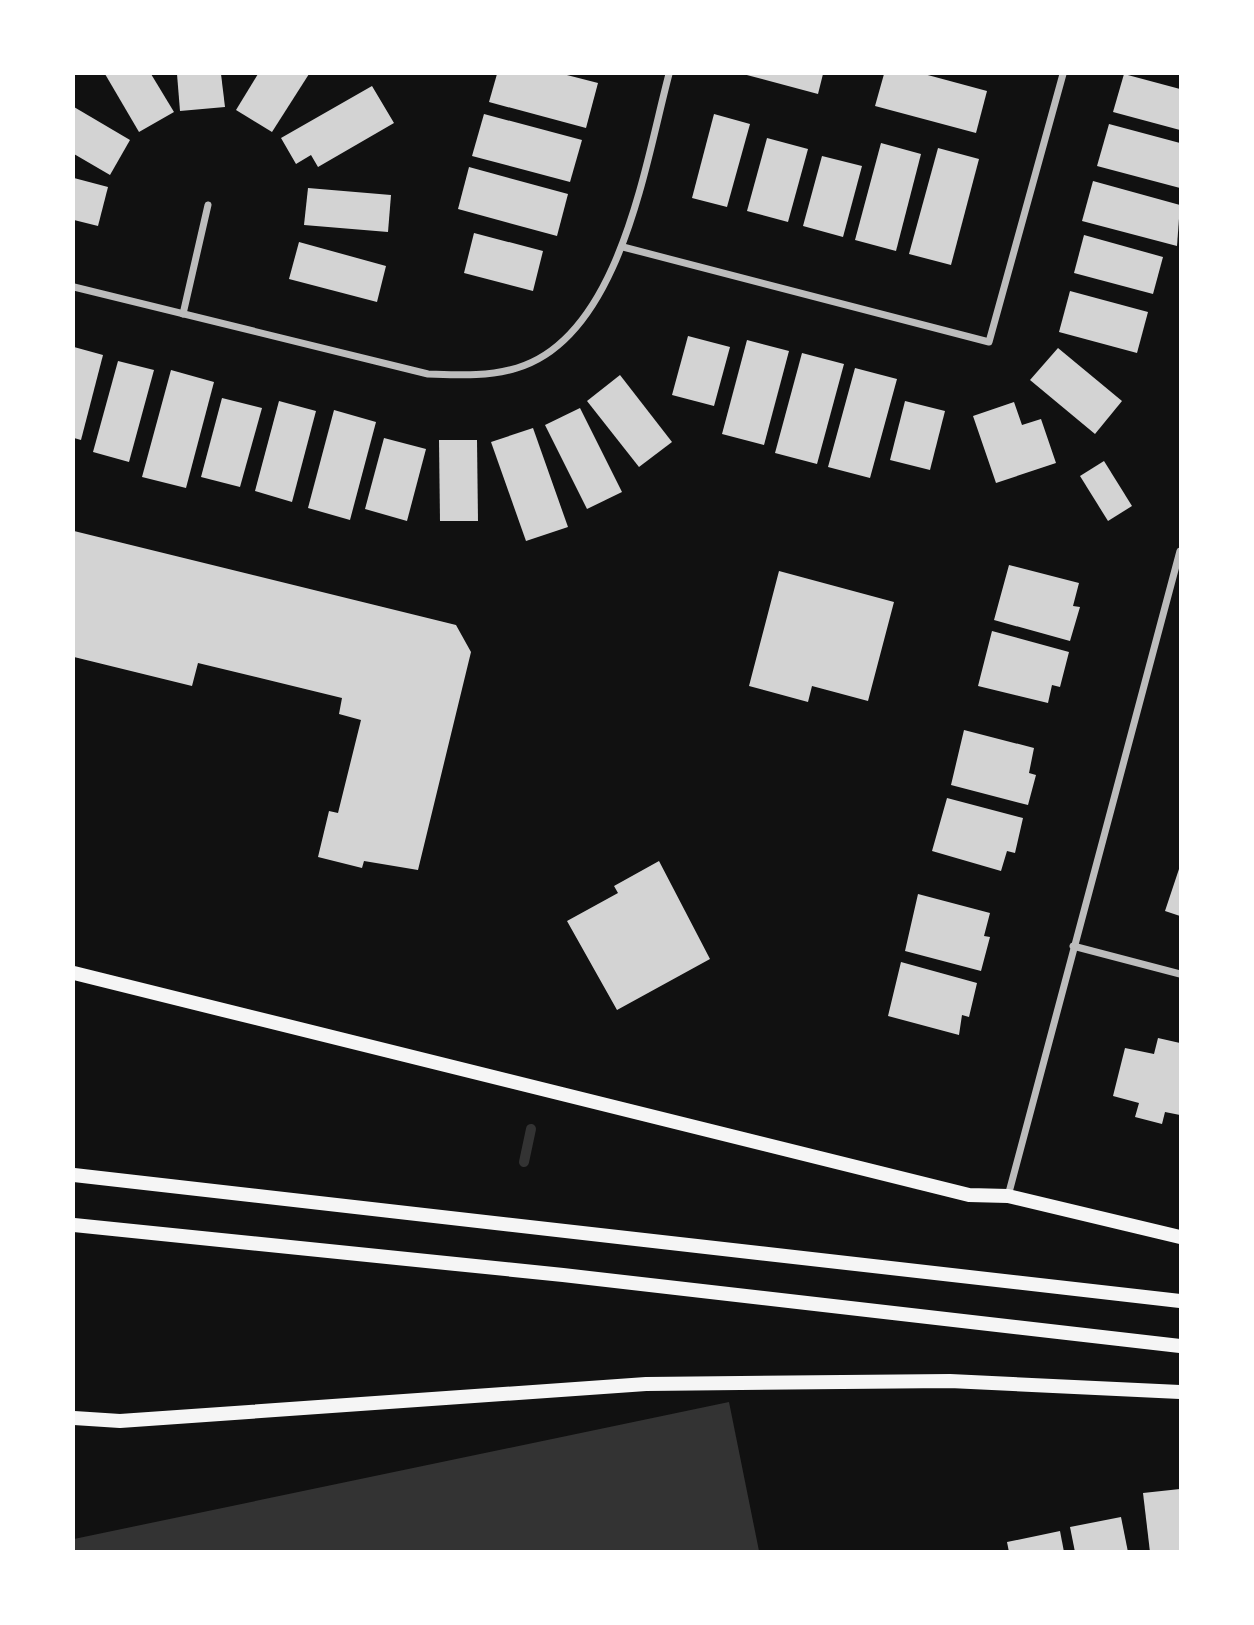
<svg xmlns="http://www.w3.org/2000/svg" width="1254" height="1625" font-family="'DM Sans',sans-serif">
<rect width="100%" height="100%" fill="#111"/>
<path fill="#333" d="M729,1402L759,1551H74V1539Z"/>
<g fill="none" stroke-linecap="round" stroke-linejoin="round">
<path stroke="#333" stroke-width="10" d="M524,1162L531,1129"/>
</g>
<g fill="#d3d3d3">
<path d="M105,74H151L174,112L139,132Z"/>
<path d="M177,74H221L225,107L180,111Z"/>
<path d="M258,74H309L272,132L236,110Z"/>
<path d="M497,74H563L598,83L586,128L489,102Z"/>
<path d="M743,74H823L818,94Z"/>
<path d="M884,74H924L987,91L976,133L875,106Z"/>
<path d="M1124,74L1180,89V130L1113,112Z"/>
<path d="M372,86L394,123L318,167L311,155L296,164L281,138Z"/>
<path d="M74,107L130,140L110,175L74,154Z"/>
<path d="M484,114L582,140L570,182L472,156Z"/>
<path d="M714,114L750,124L727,207L692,198Z"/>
<path d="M1109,124L1180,143V188L1097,166Z"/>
<path d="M767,138L808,149L788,222L747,211Z"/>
<path d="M881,143L921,154L896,251L855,240Z"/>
<path d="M938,148L979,159L951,265L909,254Z"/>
<path d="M822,156L862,166L843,237L803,226Z"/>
<path d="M469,167L568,194L557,236L458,209Z"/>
<path d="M74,178L108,187L98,226L74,220Z"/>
<path d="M1093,181L1180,205L1177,246L1082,221Z"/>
<path d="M308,188L391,195L388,232L304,225Z"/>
<path d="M474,233L543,251L533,291L464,273Z"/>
<path d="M1084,235L1163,257L1153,294L1074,273Z"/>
<path d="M299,242L386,266L377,302L289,279Z"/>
<path d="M1070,291L1148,312L1137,353L1059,332Z"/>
<path d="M688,336L730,347L714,406L672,395Z"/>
<path d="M747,340L789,351L764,445L722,434Z"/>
<path d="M74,347L103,355L81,440L74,438Z"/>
<path d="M1058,348L1122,401L1095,434L1030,380Z"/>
<path d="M802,353L844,364L817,464L775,453Z"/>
<path d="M118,361L154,370L129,462L93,452Z"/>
<path d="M855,368L897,379L870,478L828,467Z"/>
<path d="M171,370L214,382L186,488L142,477Z"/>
<path d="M620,375L672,442L639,467L587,401Z"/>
<path d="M222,398L262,408L240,487L201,477Z"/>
<path d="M279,401L316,411L292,502L255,491Z"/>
<path d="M905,401L945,411L930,470L890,460Z"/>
<path d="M1014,402L1022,425L1041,419L1056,463L996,483L973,416Z"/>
<path d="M580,408L622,492L587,509L545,425Z"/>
<path d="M334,410L376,422L350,520L308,508Z"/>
<path d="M533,428L568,527L526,541L491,442Z"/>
<path d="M384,438L426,449L407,521L365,509Z"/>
<path d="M439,440H477L478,521H440Z"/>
<path d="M1104,461L1132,506L1108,521L1080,476Z"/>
<path d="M74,531L456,625L471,652L418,870L364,861L362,868L318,857L329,811L338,813L361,720L339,714L342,698L198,663L192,686L74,657Z"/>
<path d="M1009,565L1079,583L1073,606L1080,607L1070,641L994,620Z"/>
<path d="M779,571L894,602L868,701L812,686L808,702L749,686Z"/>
<path d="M992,631L1069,652L1060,687L1052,685L1048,703L978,686Z"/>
<path d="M964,730L1034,748L1029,773L1036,775L1028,805L951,785Z"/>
<path d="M947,798L1023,818L1015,853L1007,851L1001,871L932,851Z"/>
<path d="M659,861L710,959L617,1010L567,921L618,893L614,886Z"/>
<path d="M1180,866V916L1165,911Z"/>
<path d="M918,894L990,913L984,936L990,937L981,971L905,951Z"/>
<path d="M901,962L977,983L969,1017L962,1015L959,1035L888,1016Z"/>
<path d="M1158,1038L1180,1043V1115L1165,1112L1162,1124L1135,1117L1139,1103L1113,1096L1125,1048L1154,1054Z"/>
<path d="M1180,1489V1552H1150L1143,1493Z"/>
<path d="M1121,1517L1128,1552H1075L1070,1527Z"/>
<path d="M1060,1531L1064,1552H1009L1007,1542Z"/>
</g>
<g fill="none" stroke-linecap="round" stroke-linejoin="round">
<g stroke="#bcbcbc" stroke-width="7">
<path d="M623,247L989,342L1063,74"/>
<path d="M74,287L428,374C458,375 487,377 517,368C620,337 645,164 669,74"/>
<path d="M183,314L208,205"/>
<path d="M1073,946L1180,974"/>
<path d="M1008,1196L1180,551"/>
</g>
<g stroke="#f5f5f5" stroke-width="14">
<path d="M74,973L969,1195L1008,1196L1180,1237"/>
<path d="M74,1175L1180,1301"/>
<path d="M74,1225L563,1275L1180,1346"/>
<path d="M74,1418L120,1421L646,1384L950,1381L1180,1392"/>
</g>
</g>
<rect width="1254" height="1625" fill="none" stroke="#ffffff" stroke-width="150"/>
</svg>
